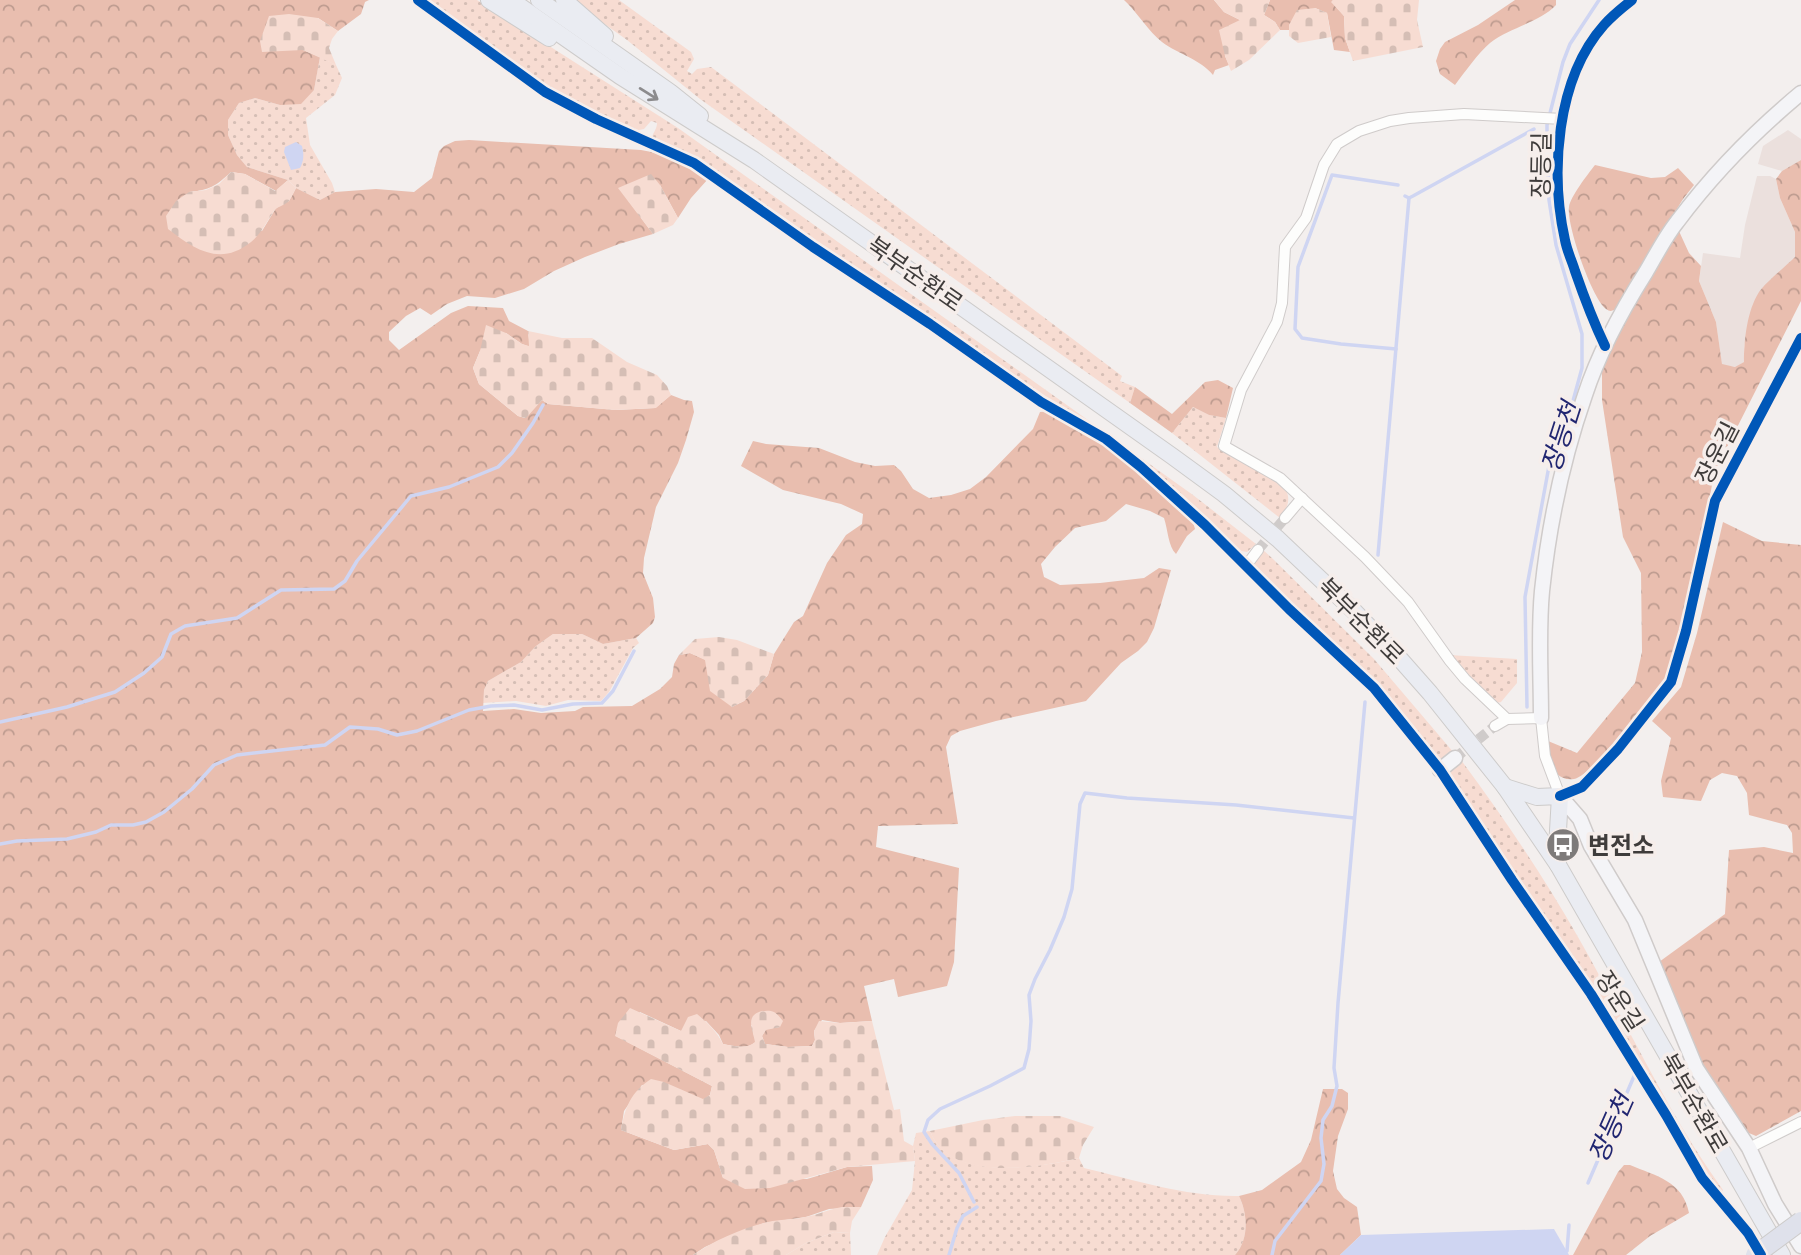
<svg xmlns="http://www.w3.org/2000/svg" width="1801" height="1255" font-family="Montserrat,'Noto Sans KR',sans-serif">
<defs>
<pattern id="grass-dots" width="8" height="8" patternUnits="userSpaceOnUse" patternTransform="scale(1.75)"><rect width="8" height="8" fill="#f7dcd2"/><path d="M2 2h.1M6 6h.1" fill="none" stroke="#d5beb5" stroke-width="1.8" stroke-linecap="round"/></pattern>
<pattern id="forest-crowns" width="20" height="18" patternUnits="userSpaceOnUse" patternTransform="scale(1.75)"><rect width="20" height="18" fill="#e9beaf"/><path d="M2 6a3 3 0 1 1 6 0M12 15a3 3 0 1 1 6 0" fill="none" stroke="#be9c90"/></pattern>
<pattern id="cemetery-stones" width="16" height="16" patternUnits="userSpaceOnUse" patternTransform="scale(1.75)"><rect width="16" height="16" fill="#f7dcd2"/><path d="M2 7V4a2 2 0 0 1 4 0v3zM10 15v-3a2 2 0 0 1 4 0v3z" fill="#d5beb5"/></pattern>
</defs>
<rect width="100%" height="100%" fill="#f3efee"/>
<g fill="#ebe0dd">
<path d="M1788,130L1801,139V160L1782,171L1758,164L1763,146Z"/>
<path d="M1757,176H1770L1776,179L1780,198L1795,232V257L1760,292L1744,346V362L1736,367L1722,365L1716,322L1699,281L1703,253L1740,258L1745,225Z"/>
</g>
<g fill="url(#grass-dots)">
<path d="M427,0H477L678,128L1193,495L1256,544L1247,552L1241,551L1233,547L1144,464L1044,399L932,321L815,244L696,159L652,139C652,133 657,130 657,123L651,121L644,129L634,131L598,115L548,88Z"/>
<path d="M571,0H619L691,52L694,59L687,71L692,74L697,69L711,67L1122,376L1120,381L1135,387L1130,403L700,99L627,40Z"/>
<path d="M320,57L336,65L342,78L335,95L306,118L310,145L332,183L335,192L320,200L296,188L288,180L247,167L237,155L228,135V120L239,103L255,98L280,105L314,90Z"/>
<path d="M1193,407L1209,415L1226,418L1217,447L1280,483C1292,494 1290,505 1280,518L1172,433Z"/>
<path d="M1262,549L1273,559L1374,659L1454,753L1444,759L1434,756L1378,685L1256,571C1253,561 1255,556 1262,549Z"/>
<path d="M553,634H582L603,644L636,638L639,643L633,648L609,692L601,701L568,700L546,706L516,701L483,703L484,690L488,681L521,662L536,646Z"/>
<path d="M1449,655L1517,659V683L1501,702L1496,703Z"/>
<path d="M1461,760C1503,817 1543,875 1578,937C1626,1021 1666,1111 1723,1190L1722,1193L1717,1191L1707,1177L1627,1044L1577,965L1451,781V769Z"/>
<path d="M930,1131C949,1182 1037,1168 1079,1158L1084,1168C1135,1180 1187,1197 1239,1196C1248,1214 1249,1240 1235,1255H877L885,1237L912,1190L915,1161L913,1146L916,1133Z"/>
<path d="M834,1232L850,1233L851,1255H786L806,1243Z"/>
</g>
<g fill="url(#forest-crowns)">
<path d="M0,0H369L365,2L361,14L338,31L318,18L303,50L320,57L314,90L301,104L280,105L255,98L239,103L228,120V135L237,155L247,167L288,180L276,191L245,174L231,172C216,186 210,190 189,192L262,231L276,208L289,201L296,188L320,200L335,192L376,189L414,192L432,178L439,151L444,146L455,141L469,140L641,150C666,154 685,163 707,176L708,179L691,198L678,218L660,185L619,188L653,234L619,244L585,257L554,271L524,289L495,298L467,296L447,304L431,315L420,308L406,316L389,332V340L399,350L451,313L468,306L503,308L509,321L528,331L530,347L522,344L506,333L480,351L473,368L479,384L518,416L525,418L542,400L548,404L616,410L655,408L671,395L684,400L692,401L694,412L686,440L678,463L656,507L644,558L643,573L653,598L655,617L653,623L636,638L603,644L582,634H553L536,646L521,662L488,681L484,690L483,711L514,709L541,713L575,711L583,707L632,706L660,689L672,677L674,664L679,655L690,653L706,660L732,707L744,701L768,675L774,654L794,622L803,616L827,563L846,535L862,524L863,514L841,504L783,490L741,466L753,441L766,444L819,448L855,462L875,466L894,465L901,471L913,489L929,498L951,495L970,489L986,477L1033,429L1040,412L1050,411L1103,444L1138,470L1193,522L1195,529L1187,536L1176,554C1168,546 1168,530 1164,518L1150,511L1126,504L1106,521L1075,528L1055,547L1041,564L1044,577L1060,585L1100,583L1144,578L1159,568L1171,570L1154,628L1147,642L1138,651L1121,663L1086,701L996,721L960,731L951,736L946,747L958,824L878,826L876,847L959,868L954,962L947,986L898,997L894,979L864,986L872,1021L840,1023L822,1020L814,1031L815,1040L812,1046L788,1047L765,1044L762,1036L766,1029L780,1027L751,1025L756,1042C746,1050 735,1046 723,1044L719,1035L706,1021L681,1031L640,1012L616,1036L712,1086L710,1095L703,1100L642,1085L624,1111L621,1130L674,1150L708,1144L714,1150L723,1178L807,1179L847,1167L872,1166L873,1180L861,1207L829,1209L806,1217L764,1223L725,1238L705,1247L693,1255H0Z"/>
<path d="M1124,0H1214L1224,12L1240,20L1225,56L1229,65L1215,70L1213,75C1200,59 1178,54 1162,42C1149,32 1137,12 1124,0Z"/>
<path d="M1270,0H1333L1332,2L1344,16L1345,38L1350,52L1334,50L1327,13L1315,8L1289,25V30H1280L1275,22L1264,15Z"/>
<path d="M1515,0H1556V5C1539,23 1510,27 1490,43C1478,53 1465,72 1455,85L1440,74L1436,61L1440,49L1445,42L1478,25Z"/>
<path d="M1801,160V301L1714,473C1708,512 1698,550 1689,588C1683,617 1677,648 1667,676C1661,690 1643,707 1634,718C1624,730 1588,777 1574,779C1551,782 1548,756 1548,741L1577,753L1635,683L1642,652L1641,573L1623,537L1602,400V366L1608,347L1678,229L1689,253L1701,266L1699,281L1716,322L1722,364L1735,367L1744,362C1744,340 1747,311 1759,292C1766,282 1785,267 1795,257V232L1780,198L1776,179L1782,171Z"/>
<path d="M1595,165L1651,178L1665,177L1678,168L1694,185L1683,199L1616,309C1612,311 1610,312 1606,309C1592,299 1566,224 1569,207C1570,197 1588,174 1595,165Z"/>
<path d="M1218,380L1233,388L1226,418L1209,415L1193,407L1172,433L1130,403L1135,387L1172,414L1205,382Z"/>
<path d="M1723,522L1762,541L1801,545V1111L1756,1136L1744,1131L1702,1064L1659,962L1725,914L1729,850L1764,847L1793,853L1792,833L1787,825L1749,815L1747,793L1737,776L1722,773L1710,780L1701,801L1663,797L1661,781L1671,738L1652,721L1681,687L1697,633Z"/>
<path d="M1323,1089H1342L1348,1093V1109L1338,1136L1333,1171L1337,1189L1344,1198L1357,1207L1361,1235L1340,1255H1235C1249,1240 1248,1214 1239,1196L1262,1190L1301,1162L1311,1140Z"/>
<path d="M1624,1165H1630C1656,1176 1683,1181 1689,1213L1650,1236L1626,1255H1573L1618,1172Z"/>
</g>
<g fill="url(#cemetery-stones)">
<path d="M1214,0H1270L1264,15L1275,22L1280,30L1249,60L1231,71L1225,56L1219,30L1240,20L1224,12Z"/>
<path d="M1333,0H1419L1417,20L1423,47L1353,61L1345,38L1344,16L1331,2Z"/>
<path d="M1315,8L1327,13L1331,37L1298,43L1289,36V25L1297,10Z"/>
<path d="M289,14L318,18L338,31L332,39L329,48L336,65L303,50L262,52L260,41L269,16Z"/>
<path d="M231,172L245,174L275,191L288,180L296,188C294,192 291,199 288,202C283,206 278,206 274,211C267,221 262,233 251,242C220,267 194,249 168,229L166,216L176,201L189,192L206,190L219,184Z"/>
<path d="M651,174L660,185L678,218L673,225L653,234L618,188Z"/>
<path d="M486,325L506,333L522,344L529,346L528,331L562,338H592L627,362L657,375L667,386L671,395L656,408L615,410L548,404L542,400L526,418L518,416L479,384L473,368L480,351Z"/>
<path d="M719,637L737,640L774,654L768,675L744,701L732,707L710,691L705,660L690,653L679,655L695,639Z"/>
<path d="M630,1008L681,1031L688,1017L697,1014C708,1023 717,1032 723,1044C735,1046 746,1050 755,1042C754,1035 749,1024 752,1018C755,1011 768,1009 774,1012C778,1014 780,1018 783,1021L780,1027L766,1030L762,1036L765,1044L788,1047L812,1046L815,1040L814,1031L819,1021L840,1023L872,1021L894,1110L900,1109L904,1141L913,1146L915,1161L847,1167L770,1188L745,1189L723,1178L714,1150L708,1144L674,1150L621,1130C625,1107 631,1092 651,1079L664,1082L703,1099L710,1095L712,1086L615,1036L618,1023Z"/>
<path d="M1015,1116H1060L1094,1127L1083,1145L1079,1158C1037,1168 949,1183 930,1131L983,1120Z"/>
<path d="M842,1207H861L852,1221L850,1233L834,1232L806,1243L786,1255H693C713,1241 744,1227 768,1222C780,1219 793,1220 805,1217C818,1215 829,1209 842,1207Z"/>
</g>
<g fill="#cfd5f2">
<path d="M296,142L302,146C304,155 304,160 300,168L291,170L284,152L285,147Z"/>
<path d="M1554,1229L1569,1255H1340L1361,1235Z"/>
</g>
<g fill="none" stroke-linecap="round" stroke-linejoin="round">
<g stroke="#cfd5f2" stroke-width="3.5">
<path d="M1547,132V125L1563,62L1570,44L1599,0"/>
<path d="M1405,196L1409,198L1413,196L1534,129"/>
<path d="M1396,349L1341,344L1302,338L1295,329L1298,267L1332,175L1398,185"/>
<path d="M1378,555L1409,198"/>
<path d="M1527,707L1525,597L1549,466L1562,441L1582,368V334L1556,245L1549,200L1548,171"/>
<path d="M0,722L67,707L115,692L144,673L162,657L171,634L185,626L237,618L281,590L334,589L345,581L357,561L411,496L449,487L498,467L512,453L533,423L543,405"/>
<path d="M0,844L17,841L67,839L96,832L111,825H133L146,822L164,812L192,789L214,765L237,755L325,745L350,727L378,729L397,735L417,731L469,710L491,706L514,705L542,710L573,704L602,703L613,691L634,651"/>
<path d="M1588,1183L1635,1074"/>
<path d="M974,1202L959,1173L932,1144L924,1132L928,1120L940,1109L990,1086L1024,1068L1029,1049L1031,1021L1029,995L1035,979L1050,950L1064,917L1072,889L1080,804L1085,793L1127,798L1236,805L1354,818"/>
<path d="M949,1255L957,1228L963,1216L977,1207"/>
<path d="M1272,1255L1275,1241L1321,1181L1324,1164L1321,1138L1323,1120L1332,1106L1337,1086L1334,1068L1338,1003L1365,702"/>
<path d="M1562,1255L1567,1251L1569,1225"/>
</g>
<g stroke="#cfcbca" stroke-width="10" stroke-dasharray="10 5" stroke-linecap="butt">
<path d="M1258,550L1285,518"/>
<path d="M1455,758L1495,726"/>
</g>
<g stroke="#cfcbca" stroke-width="12">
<g id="street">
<path d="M418,0L545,92L596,119L694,163L813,247L930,324L1041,402L1106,439L1141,467L1205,525L1289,609L1374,688L1440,770L1512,880L1591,994L1666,1115L1702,1178L1748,1233L1761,1255"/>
<path d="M1605,346C1593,321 1584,297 1575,271C1572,261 1567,251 1565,240C1550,173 1556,79 1604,25C1612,16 1623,7 1632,0"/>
<path d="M1285,518L1302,498"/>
<path d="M1246,566L1258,550"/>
<path d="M1507,719L1465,679L1450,661L1408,602L1365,557L1280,478L1224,446L1241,390L1277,322L1282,303L1285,247L1306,218L1324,165L1337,144L1359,131L1390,121L1409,118L1464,114L1563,119"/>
<path d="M1495,726L1507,719L1541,718L1545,756L1560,796L1582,787L1618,749L1671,682L1686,631L1715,501L1801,338"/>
<path d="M1749,1148L1801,1122"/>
</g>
</g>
<g stroke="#cfcbca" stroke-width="17">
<g id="secondary">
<path d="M1541,718C1541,676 1538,633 1542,591C1549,524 1563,458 1585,395C1599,352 1622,310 1646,272C1656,255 1665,237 1677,222C1713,174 1755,131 1801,93"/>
<path d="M1440,770L1455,758"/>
<path d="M1560,796L1580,819L1591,846L1635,920L1696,1068L1749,1148L1775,1204L1801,1246"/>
</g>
</g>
<g stroke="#cdcbca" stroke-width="18">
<g id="primary">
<path d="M489,0L549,38"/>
<path d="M511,0L620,76L754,160L1172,456L1224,494L1278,539L1354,611L1400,659L1430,693L1505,787L1558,865L1782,1255"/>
<path d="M539,0L670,92L700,116"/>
<path d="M564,0L605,36"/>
<path d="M1505,787L1537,797L1560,796L1557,848L1558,865"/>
</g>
</g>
<use href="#street" stroke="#fdfdfc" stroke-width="10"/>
<use href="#secondary" stroke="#f4f4f7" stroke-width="14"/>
<use href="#primary" stroke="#eaecf2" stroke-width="16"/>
<g stroke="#cdcbca" stroke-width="20" stroke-linecap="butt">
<path id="highway-bridge" d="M1755,1255L1801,1221"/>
</g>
<use href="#highway-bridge" stroke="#dfe1eb" stroke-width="18"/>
<g stroke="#f6eeeb" stroke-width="15">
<g id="cycleway">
<path d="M418,0L545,92L596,119L694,163L813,247L930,324L1041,402L1106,439L1141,467L1205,525L1289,609L1374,688L1440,770L1512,880L1591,994L1666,1115L1702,1178L1748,1233L1761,1255"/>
<path d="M1605,346C1593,321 1584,297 1575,271C1572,261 1567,251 1565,240C1550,173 1556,79 1604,25C1612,16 1623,7 1632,0"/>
<path d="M1560,796L1582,787L1618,749L1671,682L1686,631L1715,501L1801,338"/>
</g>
</g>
<use href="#cycleway" stroke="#0057b8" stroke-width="10"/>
</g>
<defs><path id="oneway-shaft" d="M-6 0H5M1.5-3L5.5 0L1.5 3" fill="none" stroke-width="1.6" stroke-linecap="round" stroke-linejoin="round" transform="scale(1.75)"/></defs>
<use stroke="#8c8b8d" href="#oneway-shaft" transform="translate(649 94) rotate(32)"/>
<defs>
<g id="bus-disc" transform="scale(1.75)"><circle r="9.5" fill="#7e7b7a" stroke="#f6eeeb"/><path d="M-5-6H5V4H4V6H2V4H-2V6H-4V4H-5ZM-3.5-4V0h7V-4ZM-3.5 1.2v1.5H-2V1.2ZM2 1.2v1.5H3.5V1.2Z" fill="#fff"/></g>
</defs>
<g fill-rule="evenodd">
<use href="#bus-disc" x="1563" y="845"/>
</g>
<g text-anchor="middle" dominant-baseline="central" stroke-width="7" stroke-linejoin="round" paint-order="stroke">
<g font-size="24" fill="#3f3c3b" stroke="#f6eeeb">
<text transform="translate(1541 165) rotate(-89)">장등길</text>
<text transform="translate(915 274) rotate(35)">북부순환로</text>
<text transform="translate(1717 453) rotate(-63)">장운길</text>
<text transform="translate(1361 621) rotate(45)">북부순환로</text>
<text transform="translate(1620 1001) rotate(57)">장운길</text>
<text transform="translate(1694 1103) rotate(60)">북부순환로</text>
</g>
<g font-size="24" font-weight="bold" fill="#3f3c3b" stroke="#f6eeeb" text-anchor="start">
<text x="1588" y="845">변전소</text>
</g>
<g font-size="26" font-style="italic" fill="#212671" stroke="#f6eeeb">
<text transform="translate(1561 437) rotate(-72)">장등천</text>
<text transform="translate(1611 1128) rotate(-66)">장등천</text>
</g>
</g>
</svg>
